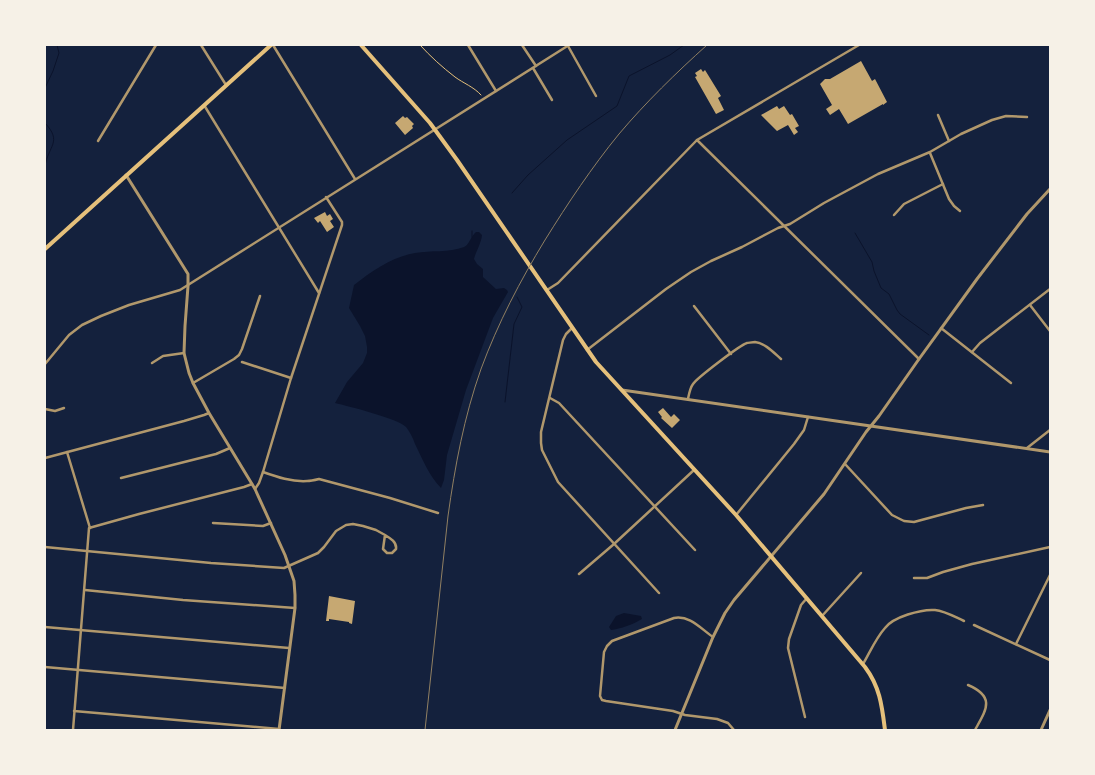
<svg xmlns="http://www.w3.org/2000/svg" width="1095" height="775" font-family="Figtree,sans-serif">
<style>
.water{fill:#0b132b}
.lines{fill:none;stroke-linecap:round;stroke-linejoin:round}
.stream{stroke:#0b132b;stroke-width:1}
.building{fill:#c6a872}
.path{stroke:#e5c07b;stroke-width:1}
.minor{stroke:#b1986c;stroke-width:2.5}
.tertiary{stroke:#b1986c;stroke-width:3}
.secondary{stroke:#e5c07b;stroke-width:4}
.primary{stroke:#e5c07b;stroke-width:4}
.rail{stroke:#918062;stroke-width:1}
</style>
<rect width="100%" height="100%" fill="#14213d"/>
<!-- water -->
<g class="water">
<path d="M 476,232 L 479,232 L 482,235 C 481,244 476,251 474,259 L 477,264 L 483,269 L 483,277 L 496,289 L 504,288 L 507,290 L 508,292 L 493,318 L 466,390 L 447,455 L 444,480 L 441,488 C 429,476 423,460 415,444 C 413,438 410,432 406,427 C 399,419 348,406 335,403 L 347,382 L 363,363 L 367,353 L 367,347 L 365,336 L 360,326 L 349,308 L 354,285 C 372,271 392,257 415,253 C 431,250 449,253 464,247 C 469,245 471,236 476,232 Z"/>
<path d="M 624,613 L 641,616 L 642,619 C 634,624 620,629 611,630 L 609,627 L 616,616 Z"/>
</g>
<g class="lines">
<!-- stream -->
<g class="stream">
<polyline points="45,88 53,71 59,53 57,45"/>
<path d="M 45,123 C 63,142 48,146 45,166"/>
<polyline points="512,193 528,175 567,140 617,106 629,76 670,55 684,45"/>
<polyline points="855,233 872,262 874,271 881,288 889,294 897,310 900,314 929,335"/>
<polyline points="472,237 472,231"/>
<polyline points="505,402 514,324 522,307 517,297"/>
</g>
</g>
<!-- building -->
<g class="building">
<polygon points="861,61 872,81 875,79 887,102 883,105 883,104 848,124 839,109 830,115 826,109 832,105 820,84 825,79 830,79"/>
<polygon points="701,69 703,72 705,70 721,96 718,98 724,110 716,114 695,77 697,76 695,73"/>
<polygon points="777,106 779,109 784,106 790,115 792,114 799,126 795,128 798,132 794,135 788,125 777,131 761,115"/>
<polygon points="403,116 405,118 407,117 414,124 412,126 413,128 405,135 395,123"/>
<polygon points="325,212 327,216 330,214 333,219 330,221 334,227 327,232 320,221 318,223 314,218"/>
<polygon points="663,408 671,417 674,414 680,420 672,428 661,418 662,417 658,412"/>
<polygon points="329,596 355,601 352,624 349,623 349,622 329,619 329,621 326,621"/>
</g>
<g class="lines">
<!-- path -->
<path class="path" d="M 420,45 C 431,57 442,67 455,77 C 463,83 474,87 481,95"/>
<!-- minor -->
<g class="minor">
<polyline points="201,45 226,85"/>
<polyline points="273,45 355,179"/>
<polyline points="468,45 496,91"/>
<polyline points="522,45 536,66"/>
<polyline points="568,46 596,96"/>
<polyline points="533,68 552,100"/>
<polyline points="204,105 319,293"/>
<polyline points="938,115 949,141"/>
<polyline points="697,140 859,45"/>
<polyline points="98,141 156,45"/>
<polyline points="930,153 949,199 954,206 960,211"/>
<polyline points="894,215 904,204 943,184"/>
<polyline points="547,290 558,283 697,140 919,359"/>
<polyline points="1030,305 1050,331"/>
<polyline points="694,306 731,354"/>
<polyline points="572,328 566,334 563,340 541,432 541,443 542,450 558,482 659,593"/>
<polyline points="941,328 1011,383"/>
<polyline points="587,350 666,289 691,272 711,261 742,247 778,228 790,224 824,203 878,174 930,152 961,134 992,120 1006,116 1027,117"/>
<polyline points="972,352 980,343 1050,289"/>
<polyline points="242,362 291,378"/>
<polyline points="152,363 163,356 184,353"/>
<polyline points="45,364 69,335 82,325 101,316 129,305 180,290 569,45"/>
<polyline points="193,383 234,359 239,355 242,349 260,296"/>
<polyline points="550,398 559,403 695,550"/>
<path d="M 688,399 C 689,394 690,388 693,384 C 697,378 740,345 747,343 C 748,343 753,342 755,342 C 765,343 774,353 781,359"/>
<polyline points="45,409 55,411 64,408"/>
<polyline points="1027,448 1050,430"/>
<polyline points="67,452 90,528"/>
<polyline points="45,458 184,421 204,415 209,413"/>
<polyline points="845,464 892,515 904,521 914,522 966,508 983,505"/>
<path d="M 263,472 C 277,477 292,482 307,481 C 311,481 315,480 319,479 L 390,498 L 438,513"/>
<polyline points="121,478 216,454 230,448"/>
<polyline points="255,489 259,483 263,472 291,378 342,225 342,222 326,197"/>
<polyline points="736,515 794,444 804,430 808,417"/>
<polyline points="213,523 263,526 271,523"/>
<path d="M 45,547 L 211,563 L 284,568 L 318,553 L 324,547 L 336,531 L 346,525 L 353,524 L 363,526 L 376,530 L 385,535 L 383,549 L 387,553 L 392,553 L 396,549 C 397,542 390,538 385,535"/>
<polyline points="579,574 614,544 694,470"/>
<polyline points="914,578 927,578 943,572 972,564 1050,547"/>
<polyline points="85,590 183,600 295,608"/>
<polyline points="822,616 861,573"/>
<polyline points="974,625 1050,660"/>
<polyline points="45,627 289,648"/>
<path d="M 713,637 C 701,629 690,615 674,618 L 612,641 L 607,646 L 604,652 L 600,696 L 602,700 L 606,701 L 673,711 L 685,715 L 717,719 L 728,723 L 734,730"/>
<polyline points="1016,644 1050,575"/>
<path d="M 863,664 C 870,652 876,638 885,628 C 893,617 921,609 935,610 C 945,611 955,617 964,621"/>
<polyline points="45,667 285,688"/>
<path d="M 968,685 C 996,697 986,710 975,730"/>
<polyline points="74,711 279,729"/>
<polyline points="805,717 788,648 789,639 801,605 807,598"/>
<polyline points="73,730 89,528 139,514 244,487 252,484"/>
</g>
<!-- tertiary -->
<g class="tertiary">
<polyline points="126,175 188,274 188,286 185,326 184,353 189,373 193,383 209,413 255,489 285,555 294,581 295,595 295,608 279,730"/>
<polyline points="622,390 1050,452"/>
<polyline points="675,730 713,637 725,613 734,600 824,494 866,432 879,416 919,359 977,279 1027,214 1050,189"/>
<polyline points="1041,730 1050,710"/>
</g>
<!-- secondary -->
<polyline class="secondary" points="45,249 271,45"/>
<!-- primary -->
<path class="primary" d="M 361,45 L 430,123 L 457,160 L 596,362 L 736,515 L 865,667 C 880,687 882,706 885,730"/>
<!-- rail -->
<path class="rail" d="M 425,730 L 448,516 C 455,466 464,417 481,369 C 498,323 520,281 545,240 C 568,203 592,167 619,134 C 646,102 676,73 707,45"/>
</g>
<!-- border -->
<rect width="1095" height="775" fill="none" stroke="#f6f1e7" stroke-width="92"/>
</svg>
